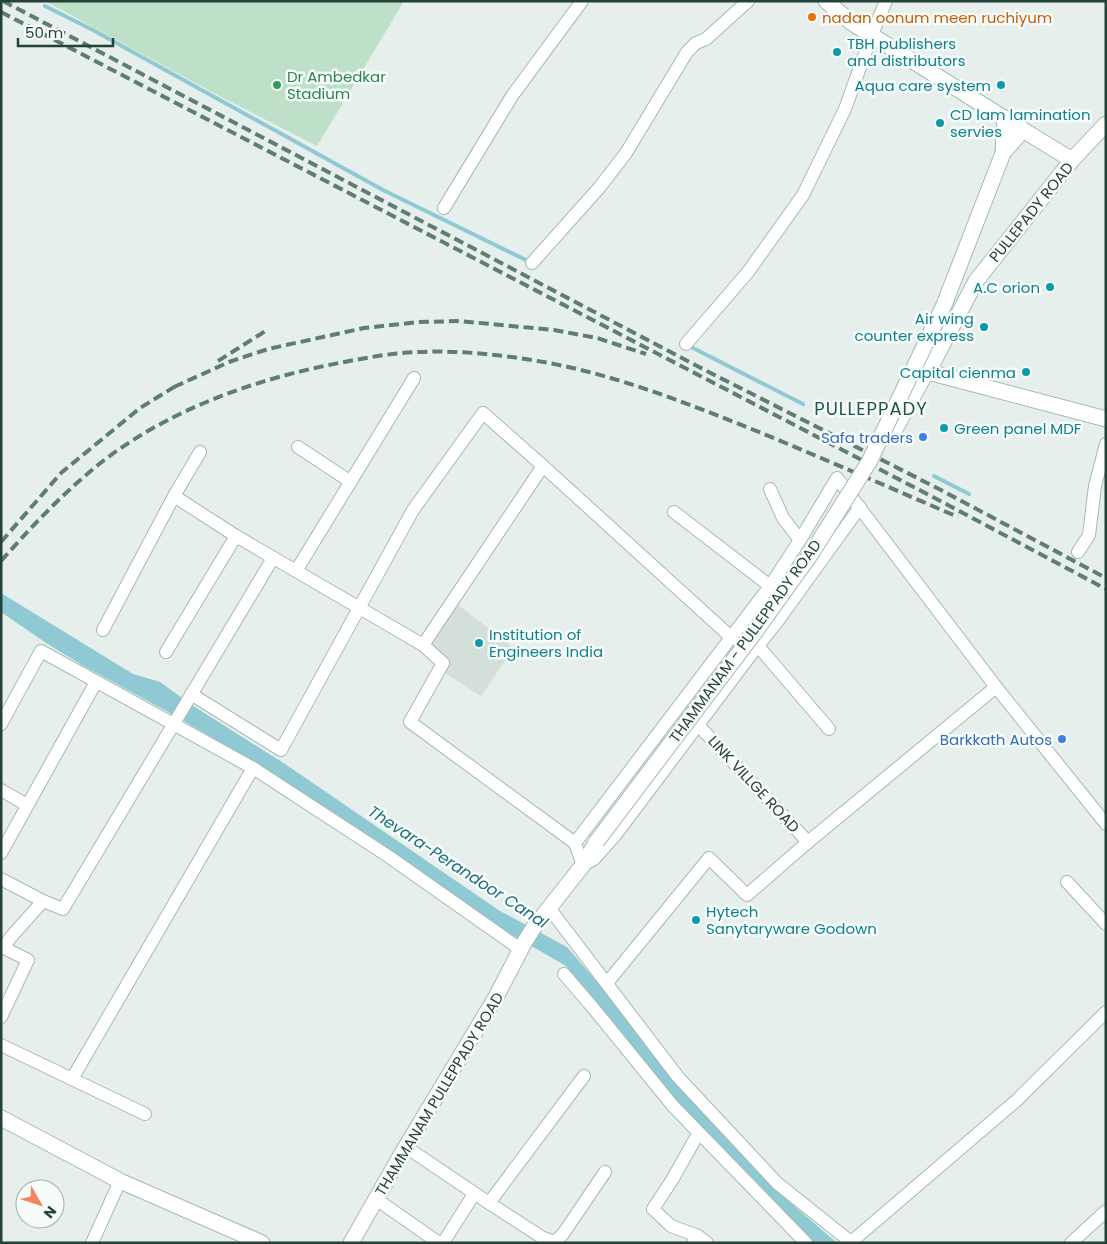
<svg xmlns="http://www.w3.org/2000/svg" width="1107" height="1244" font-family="Poppins,sans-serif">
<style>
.built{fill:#d4dfda}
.green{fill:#bfe0c8}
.water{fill:#8ec9d4}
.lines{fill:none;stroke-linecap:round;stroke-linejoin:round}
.stream{stroke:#8ec9d4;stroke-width:4}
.minor-casing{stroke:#a8b8b2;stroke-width:14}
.tertiary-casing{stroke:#a8b8b2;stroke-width:17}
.secondary-casing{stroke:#a4bbb3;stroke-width:17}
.minor{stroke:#fff;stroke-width:12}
.tertiary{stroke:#fff;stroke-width:15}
.secondary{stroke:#fff;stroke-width:15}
.rail{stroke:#5f7d75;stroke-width:4;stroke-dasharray:10 5;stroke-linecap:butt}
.secondary-bridge-casing{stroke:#a4bbb3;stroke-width:17;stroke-linecap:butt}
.secondary-bridge{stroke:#fff;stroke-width:15}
.food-dot{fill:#e8710a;stroke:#f7fbf9;stroke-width:2}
.culture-dot{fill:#0f9aa8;stroke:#f7fbf9;stroke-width:2}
.leisure-dot{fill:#2e9e5b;stroke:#f7fbf9;stroke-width:2}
.shop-dot{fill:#3f7fe0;stroke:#f7fbf9;stroke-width:2}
.labels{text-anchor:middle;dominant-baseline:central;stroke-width:5;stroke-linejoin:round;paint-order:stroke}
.food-label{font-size:15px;fill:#c56008;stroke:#f7fbf9;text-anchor:start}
.culture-label{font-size:15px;fill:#0d838f;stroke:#f7fbf9;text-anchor:start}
.leisure-label{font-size:15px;fill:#27864d;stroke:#f7fbf9;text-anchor:start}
.street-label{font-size:15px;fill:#24423a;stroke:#f7fbf9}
.shop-label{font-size:15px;fill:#366cbe;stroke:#f7fbf9;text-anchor:end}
.water-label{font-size:16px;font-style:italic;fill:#1c6f80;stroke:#f7fbf9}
.quarter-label{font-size:18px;letter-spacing:1px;fill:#1f5548;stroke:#f7fbf9}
</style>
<rect width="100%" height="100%" fill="#e6efeb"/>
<!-- built -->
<polygon class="built" points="453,601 514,648 481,696 439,669 425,642"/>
<!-- green -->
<polygon class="green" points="404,1 317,146 223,98 47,2"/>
<!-- water -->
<polygon class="water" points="1,593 133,674 160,682 195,707 285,764 500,911 567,947 777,1191 837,1243 813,1243 704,1135 566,966 497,926 389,849 252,761 168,712 82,665 46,643 1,612"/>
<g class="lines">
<!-- stream -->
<g class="stream">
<polyline points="45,6 93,30 383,190 530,262"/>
<polyline points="693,348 803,404"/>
<polyline points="934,476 969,494"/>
</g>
<defs>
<g id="minor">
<polyline points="444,208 512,96 582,1"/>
<polyline points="532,263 599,188 626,153 687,52 696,43 706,39 748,1"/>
<polyline points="686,344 748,272 803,195 845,109 872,34 886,1"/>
<polyline points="893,436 928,372"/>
<polyline points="298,447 351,482"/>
<polyline points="770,489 783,518 800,540"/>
<polyline points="174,496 236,536 423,645 443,663 410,722 575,843"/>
<polyline points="674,512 770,586"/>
<polyline points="1078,552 1089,535 1095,486 1106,444"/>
<polyline points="296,571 414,378"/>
<polyline points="103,630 174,496 200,452"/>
<polyline points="423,645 543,466"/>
<polyline points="758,646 829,729"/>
<polyline points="166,652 236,536"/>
<polyline points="996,687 808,842 698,725 617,833 594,859 583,865 575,843 770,586 800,540 837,478 996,687 1106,824"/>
<polyline points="191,694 281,750 413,510 483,413 543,466 732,638"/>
<polyline points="1,724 41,651 253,768 388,856 520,949"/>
<polyline points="698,725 753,652 777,622 860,507"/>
<polyline points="1,790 27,805"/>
<polyline points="1,853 96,682"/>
<polyline points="1,879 43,901"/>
<polyline points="1067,882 1106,924"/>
<polyline points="549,908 678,1077 777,1183 852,1243"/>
<polyline points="564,974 594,1009 673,1106 806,1243"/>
<polyline points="607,983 709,858 747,895 808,842"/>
<polyline points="1,1017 28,960 4,948 10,938 43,901 63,909 273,558"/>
<polyline points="1,1045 145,1114"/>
<polyline points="72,1079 253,768"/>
<polyline points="406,1147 489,1203 584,1076"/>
<polyline points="376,1199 439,1243"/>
<polyline points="489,1203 543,1238 555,1242 563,1234 605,1172"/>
<polyline points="698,1236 671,1226 653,1209 672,1180 698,1134"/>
<polyline points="92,1243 120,1181"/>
<polyline points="443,1243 474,1194"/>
<polyline points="693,1243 698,1236 707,1243"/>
<polyline points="850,1243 1017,1100 1106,1012"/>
<polyline points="1071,1243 1106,1211"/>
</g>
<g id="tertiary">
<polyline points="1106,124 1072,160 976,281 928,372 1106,419"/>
<polyline points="1023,130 1072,160"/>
<polyline points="1,1118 120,1181 262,1243"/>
</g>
<g id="secondary">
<polyline points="826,1 852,23 1023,130 1003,153"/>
<polyline points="1003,153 1005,118"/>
<polyline points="351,1243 401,1155 496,997 524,943 534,927 583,865 597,841"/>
</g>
</defs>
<!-- minor casing -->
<use href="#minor" class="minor-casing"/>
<!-- tertiary casing -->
<use href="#tertiary" class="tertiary-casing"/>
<!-- secondary casing -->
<use href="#secondary" class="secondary-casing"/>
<!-- minor -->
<use href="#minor" class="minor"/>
<!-- tertiary -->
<use href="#tertiary" class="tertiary"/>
<!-- secondary -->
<use href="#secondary" class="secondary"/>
<!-- rail -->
<g class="rail">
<polyline points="3,1 699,367 939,489 1106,578"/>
<polyline points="1,12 929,495 1106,589"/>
<polyline points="218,361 267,330"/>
<polyline points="174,387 229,362 268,349 364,328 419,322 459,321 554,330 597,338 646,354"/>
<polyline points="1,542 61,473 140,408 179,384"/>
<path d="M 1,561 C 33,525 65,491 103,461 C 171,409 255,379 339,363 C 365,358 391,353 417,352 C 461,350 505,355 549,363 C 623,377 694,406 764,434 C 829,461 893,489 958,517"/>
</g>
<defs>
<polyline id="secondary-bridge" points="597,841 755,632 811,554 869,462 944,305 1003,153"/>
</defs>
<!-- secondary-bridge casing -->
<use href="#secondary-bridge" class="secondary-bridge-casing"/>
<!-- secondary-bridge -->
<use href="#secondary-bridge" class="secondary-bridge"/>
</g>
<!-- markers -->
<circle class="food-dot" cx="812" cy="17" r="5"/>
<g class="culture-dot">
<circle cx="837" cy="52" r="5"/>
<circle cx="1001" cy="85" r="5"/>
<circle cx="940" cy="123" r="5"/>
<circle cx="1050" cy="287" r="5"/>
<circle cx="984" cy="327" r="5"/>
<circle cx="1026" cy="372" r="5"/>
<circle cx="944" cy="428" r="5"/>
<circle cx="479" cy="643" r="5"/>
<circle cx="696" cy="920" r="5"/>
</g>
<circle class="leisure-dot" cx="277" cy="85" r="5"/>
<g class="shop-dot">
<circle cx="923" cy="437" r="5"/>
<circle cx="1062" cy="739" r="5"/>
</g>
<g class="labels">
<!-- food labels -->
<g class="food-label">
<text x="822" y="17">nadan oonum meen ruchiyum</text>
</g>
<!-- culture labels -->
<g class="culture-label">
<text x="847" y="43">TBH publishers<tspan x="847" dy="17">and distributors</tspan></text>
<text x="991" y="85" text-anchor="end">Aqua care system</text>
<text x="950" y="114">CD lam lamination<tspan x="950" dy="17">servies</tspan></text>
<text x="1040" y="287" text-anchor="end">A.C orion</text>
<text x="974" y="318" text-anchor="end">Air wing<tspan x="974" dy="17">counter express</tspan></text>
<text x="1016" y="372" text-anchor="end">Capital cienma</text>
<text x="954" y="428">Green panel MDF</text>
<text x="489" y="634">Institution of<tspan x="489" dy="17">Engineers India</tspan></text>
<text x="706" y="911">Hytech<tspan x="706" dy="17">Sanytaryware Godown</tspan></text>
</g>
<!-- leisure labels -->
<g class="leisure-label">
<text x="287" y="76">Dr Ambedkar<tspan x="287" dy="17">Stadium</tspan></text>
</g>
<!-- street labels -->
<g class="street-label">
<text transform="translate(1031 212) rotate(-51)">PULLEPADY ROAD</text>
<text transform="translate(745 641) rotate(-54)">THAMMANAM - PULLEPPADY ROAD</text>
<text transform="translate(754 784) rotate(47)">LINK VILLGE ROAD</text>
<text transform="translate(439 1094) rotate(-59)">THAMMANAM PULLEPPADY ROAD</text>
</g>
<!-- shop labels -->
<g class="shop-label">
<text x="913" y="437">Safa traders</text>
<text x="1052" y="739">Barkkath Autos</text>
</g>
<!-- water labels -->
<g class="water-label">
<text transform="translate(458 867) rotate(33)">Thevara-Perandoor Canal</text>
</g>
<!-- quarter labels -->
<g class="quarter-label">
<text x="871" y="408">PULLEPPADY</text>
</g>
</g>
<!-- border -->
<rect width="1107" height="1244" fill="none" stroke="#24423a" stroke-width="5"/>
<!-- north arrow -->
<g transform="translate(40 1204) rotate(129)"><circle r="24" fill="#f7fbf9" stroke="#a3b1ad"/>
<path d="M0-4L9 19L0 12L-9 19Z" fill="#f4845f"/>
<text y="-8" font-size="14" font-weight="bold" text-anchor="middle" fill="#24423a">N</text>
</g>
<!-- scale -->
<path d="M18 38v8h95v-8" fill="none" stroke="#24423a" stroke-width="2.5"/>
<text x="25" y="38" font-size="15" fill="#24423a" stroke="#f7fbf9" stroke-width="4" paint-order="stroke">50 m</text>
</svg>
